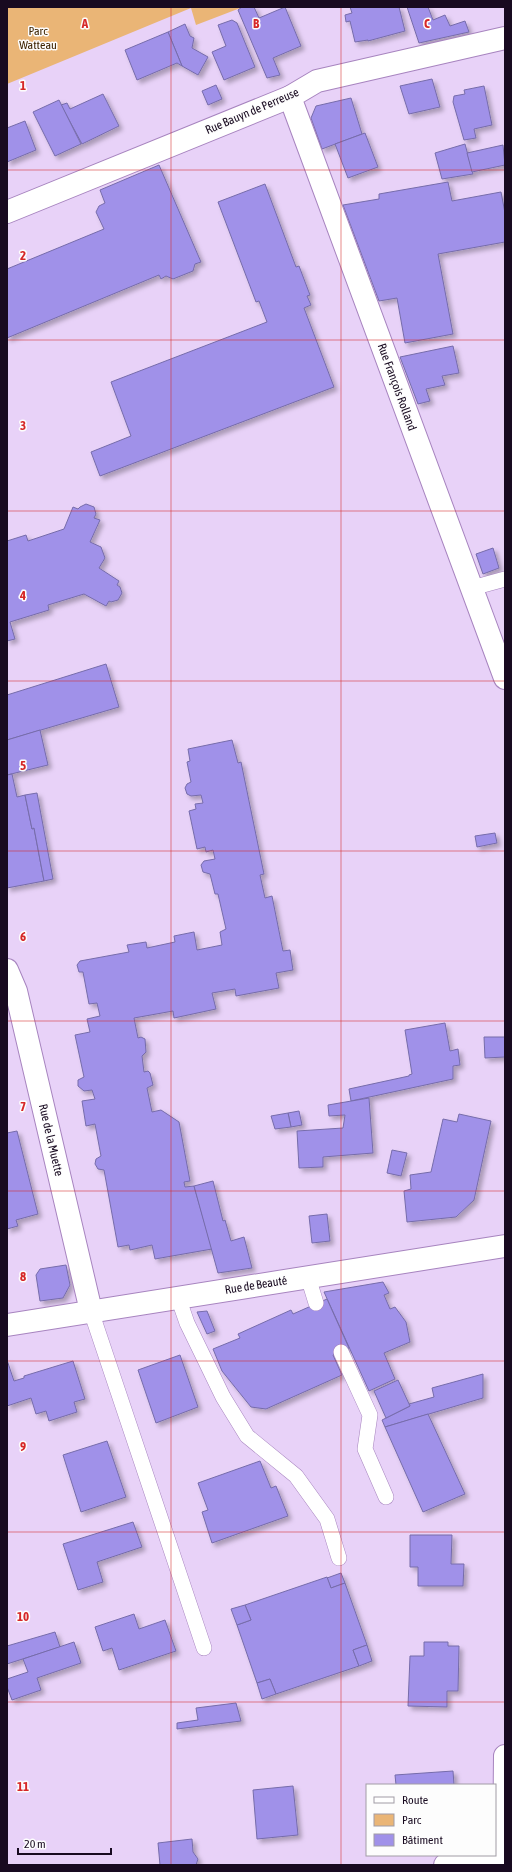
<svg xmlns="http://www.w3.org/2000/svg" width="512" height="1872" font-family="'Asap Condensed',sans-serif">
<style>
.green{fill:#eab576}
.building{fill:#a091e9;stroke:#766caa;filter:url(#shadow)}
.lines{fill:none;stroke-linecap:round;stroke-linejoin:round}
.service-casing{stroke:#a784bf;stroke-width:16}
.pedestrian-casing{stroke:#a784bf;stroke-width:24}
.minor-casing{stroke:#a784bf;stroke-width:24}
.service{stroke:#fff;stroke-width:15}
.pedestrian{stroke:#fff;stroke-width:22}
.minor{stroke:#fff;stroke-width:22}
.grid{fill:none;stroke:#d62828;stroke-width:1;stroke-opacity:0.55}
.labels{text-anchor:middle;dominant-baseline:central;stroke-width:3;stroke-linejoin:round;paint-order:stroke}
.park-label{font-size:12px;fill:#3d2300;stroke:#fdfdfd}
.street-label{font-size:12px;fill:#180a20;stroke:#fdfdfd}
.grid-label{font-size:13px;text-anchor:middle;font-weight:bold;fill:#d62828;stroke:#fdfdfd;stroke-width:3;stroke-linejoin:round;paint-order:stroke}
</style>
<defs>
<filter id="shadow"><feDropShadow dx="3.5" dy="3.5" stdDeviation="2" flood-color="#0004"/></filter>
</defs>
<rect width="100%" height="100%" fill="#e8d2f8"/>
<!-- green -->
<polygon class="green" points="7,7 243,7 196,25 191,8 7,84"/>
<!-- building -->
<g class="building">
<polygon points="242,7 254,7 259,18 285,7 301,46 273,58 280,75 267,78 238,10"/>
<polygon points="350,7 399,7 405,31 368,41 368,40 355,42 350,21 346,22 345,15 352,13"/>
<polygon points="407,7 428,7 433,20 445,15 450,26 465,21 469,32 419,43"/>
<polygon points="232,20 237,23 255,67 224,80 212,52 226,46 218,25"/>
<polygon points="185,24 190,36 194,38 192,48 208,57 198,75 182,66 168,32"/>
<polygon points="168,32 182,66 177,63 137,80 125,50"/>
<polygon points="432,79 440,107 409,114 400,86"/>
<polygon points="216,85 222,99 208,105 202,91"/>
<polygon points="484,86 492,125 474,129 476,138 464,140 453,102 454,96 465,94 464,90"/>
<polygon points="103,94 119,126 82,144 61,105 67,103 70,109"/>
<polygon points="351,98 362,134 322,149 311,118 316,106"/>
<polygon points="59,100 81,144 55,156 33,112"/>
<polygon points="25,121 36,150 7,162 7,128"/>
<polygon points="365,133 378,167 348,178 335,144"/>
<polygon points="465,144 473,174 442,179 435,153"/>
<polygon points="503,145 505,165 472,172 467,153"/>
<polygon points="159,165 201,262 195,264 193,271 173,279 166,276 161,279 159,275 7,338 7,269 104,229 96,212 99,206 105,203 100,190"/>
<polygon points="448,182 452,201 501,192 505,213 505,242 438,254 453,334 405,343 397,298 379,301 343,205 379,199 379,194"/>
<polygon points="265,184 296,267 299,266 310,295 307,296 311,305 304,308 334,387 100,476 91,452 131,436 111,382 267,322 259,301 256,302 218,202"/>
<polygon points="453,346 459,373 442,376 445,385 426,389 430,401 418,404 400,357"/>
<polygon points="86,504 94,507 96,514 94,518 100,520 90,542 101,547 105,558 99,568 119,581 117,585 120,587 122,593 118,600 111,602 109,601 106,606 84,594 48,605 49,610 10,622 15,639 7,641 7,541 26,535 28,541 64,529 73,507 78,509 80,507"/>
<polygon points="493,548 499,568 483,574 476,554"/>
<polygon points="106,664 119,707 7,740 7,695"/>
<polygon points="40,730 48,765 7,775 7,740"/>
<polygon points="232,740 238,763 241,762 264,874 260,875 265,898 272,896 283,951 290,950 293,970 276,973 279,988 236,996 235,989 212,993 216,1009 174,1018 173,1011 134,1018 138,1038 141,1037 145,1039 146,1052 142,1056 144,1072 148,1071 150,1073 153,1085 147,1088 152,1112 161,1110 179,1122 190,1181 184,1182 185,1187 194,1186 212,1249 155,1259 152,1245 130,1250 129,1245 118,1247 104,1170 98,1169 95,1164 96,1159 101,1156 95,1124 86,1126 82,1101 95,1099 92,1090 84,1091 78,1086 78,1080 84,1077 75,1035 90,1032 87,1019 100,1016 97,1003 89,1004 83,972 79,972 77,965 80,961 129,952 127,945 146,942 147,948 175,942 174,936 194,932 197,950 222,945 220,932 226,929 218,894 215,894 210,874 203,872 201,865 204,861 215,859 213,850 206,852 205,847 197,849 189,811 196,809 195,804 203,803 201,795 191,796 187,794 185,788 187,784 191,782 187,762 190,761 188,749"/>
<polygon points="12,774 17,797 25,795 32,829 34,828 44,881 7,888 7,775"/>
<polygon points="37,793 53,879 44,881 34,828 32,829 25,795"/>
<polygon points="495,833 497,843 477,847 475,836"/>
<polygon points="445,1023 450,1051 458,1049 460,1065 453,1066 453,1079 351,1101 349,1089 409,1076 409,1075 412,1074 405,1030"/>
<polygon points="484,1037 505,1037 505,1057 485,1058"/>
<polygon points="369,1098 373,1153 323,1157 323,1167 299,1168 297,1131 343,1128 345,1115 329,1116 328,1105"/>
<polygon points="299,1111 302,1125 291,1127 288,1113"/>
<polygon points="288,1113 291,1127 275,1129 271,1116"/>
<polygon points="459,1114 491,1121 474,1200 456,1217 407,1222 404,1191 411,1189 410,1175 431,1172 443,1119 457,1122"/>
<polygon points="17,1131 38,1214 16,1220 18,1226 7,1229 7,1133"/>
<polygon points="392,1150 407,1153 401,1176 387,1173"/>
<polygon points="213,1181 223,1221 225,1220 231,1241 244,1237 252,1268 218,1273 194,1186"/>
<polygon points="327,1214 330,1241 312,1243 309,1216"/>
<polygon points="66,1265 70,1285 63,1298 40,1301 36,1275 40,1269"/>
<polygon points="383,1282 389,1293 384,1295 390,1309 395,1307 406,1322 410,1342 384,1353 395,1379 369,1391 324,1292"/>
<polygon points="327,1299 349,1348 333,1355 342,1375 266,1409 251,1407 222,1371 213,1349 240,1338 238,1334 291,1310 293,1314"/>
<polygon points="207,1311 215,1331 207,1334 197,1312"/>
<polygon points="180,1355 198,1407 156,1423 138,1370"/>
<polygon points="7,1360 14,1381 24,1378 24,1376 73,1361 85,1399 74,1402 77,1412 49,1421 46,1411 36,1414 31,1398 7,1406"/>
<polygon points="483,1374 483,1398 385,1427 382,1420 410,1406 409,1404 434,1397 432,1388"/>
<polygon points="398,1380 410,1406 386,1418 374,1391"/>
<polygon points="428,1414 465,1494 423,1512 385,1427"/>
<polygon points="107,1441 126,1497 81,1512 63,1455"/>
<polygon points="260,1461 271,1488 276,1486 288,1516 212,1543 202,1512 208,1510 198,1483"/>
<polygon points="133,1522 142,1547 97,1562 103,1582 78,1590 63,1544"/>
<polygon points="410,1535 452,1535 451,1564 464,1564 463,1586 418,1586 418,1567 410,1567"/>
<polygon points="341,1573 345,1583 331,1588 327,1578"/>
<polygon points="327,1577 331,1588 345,1583 367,1645 353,1650 359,1666 276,1694 270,1679 257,1683 237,1625 251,1620 245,1605"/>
<polygon points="245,1605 251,1620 237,1625 231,1609"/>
<polygon points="134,1614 139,1629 165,1620 176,1651 119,1670 112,1648 103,1651 95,1627"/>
<polygon points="55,1632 60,1647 7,1664 7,1646"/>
<polygon points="74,1642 81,1663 37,1678 41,1690 12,1700 7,1687 7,1679 28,1672 23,1659"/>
<polygon points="424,1642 448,1642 448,1646 459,1646 458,1691 447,1691 447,1707 408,1706 410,1656 424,1656"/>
<polygon points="367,1645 372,1661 359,1666 353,1650"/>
<polygon points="270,1679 276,1694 262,1699 257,1683"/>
<polygon points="236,1703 241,1721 177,1729 177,1723 198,1720 196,1708"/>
<polygon points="453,1771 454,1785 396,1785 395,1775"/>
<polygon points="293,1786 298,1835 257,1839 253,1790"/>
<polygon points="192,1839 193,1852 198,1859 196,1865 160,1865 158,1843"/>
</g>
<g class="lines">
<defs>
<g id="service">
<polyline points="472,588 505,579"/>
<polyline points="308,1277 316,1303"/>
<polyline points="178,1297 187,1323 207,1364 223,1397 247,1436 296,1476 327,1519 339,1558"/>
<polyline points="91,1311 204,1648"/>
<polyline points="341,1352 370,1415 365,1449 386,1497"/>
</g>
<polyline id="pedestrian" points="7,212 290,97"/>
<g id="minor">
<polyline points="505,38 317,81 290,97 505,678"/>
<polyline points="7,970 16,991 91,1311"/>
<polyline points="7,1325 505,1246"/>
<polyline points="445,1865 504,1859"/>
<polyline points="504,1865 505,1756"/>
</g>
</defs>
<!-- service casing -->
<use href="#service" class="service-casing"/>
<!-- pedestrian casing -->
<use href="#pedestrian" class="pedestrian-casing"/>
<!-- minor casing -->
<use href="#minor" class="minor-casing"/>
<!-- service -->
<use href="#service" class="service"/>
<!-- pedestrian -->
<use href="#pedestrian" class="pedestrian"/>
<!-- minor -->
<use href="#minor" class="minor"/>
</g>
<!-- grid -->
<path class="grid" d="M 171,7 L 171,1865M 341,7 L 341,1865M 7,170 L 505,170M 7,340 L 505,340M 7,511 L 505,511M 7,681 L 505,681M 7,851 L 505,851M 7,1021 L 505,1021M 7,1191 L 505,1191M 7,1361 L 505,1361M 7,1532 L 505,1532M 7,1702 L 505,1702"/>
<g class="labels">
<!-- park labels -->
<g class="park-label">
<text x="38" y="31">Parc<tspan x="38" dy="14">Watteau</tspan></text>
</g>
<!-- street labels -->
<g class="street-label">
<text transform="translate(252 111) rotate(-23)">Rue Bauyn de Perreuse</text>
<text transform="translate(397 387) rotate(70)">Rue François Rolland</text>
<text transform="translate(51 1140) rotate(77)">Rue de la Muette</text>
<text transform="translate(256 1285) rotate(-9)">Rue de Beauté</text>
</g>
</g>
<g class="grid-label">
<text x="85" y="28">A</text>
<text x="256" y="28">B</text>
<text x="427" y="28">C</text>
<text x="23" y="90">1</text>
<text x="23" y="260">2</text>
<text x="23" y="430">3</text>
<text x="23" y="600">4</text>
<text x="23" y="770">5</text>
<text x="23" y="941">6</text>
<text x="23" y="1111">7</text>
<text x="23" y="1281">8</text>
<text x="23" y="1451">9</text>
<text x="23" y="1621">10</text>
<text x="23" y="1791">11</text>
</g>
<!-- border -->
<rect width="512" height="1872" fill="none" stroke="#180a20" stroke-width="16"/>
<!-- legend -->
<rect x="366" y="1784" width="130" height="72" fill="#fdfdfd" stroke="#a19ca5"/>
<rect x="374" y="1797" width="20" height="6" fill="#ffffff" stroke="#a19ca5"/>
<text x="402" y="1804" font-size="12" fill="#180a20">Route</text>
<rect x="374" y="1814" width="20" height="12" fill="#eab576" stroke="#a19ca5"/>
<text x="402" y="1824" font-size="12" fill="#180a20">Parc</text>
<rect x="374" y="1834" width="20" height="12" fill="#a091e9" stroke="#a19ca5"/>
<text x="402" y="1844" font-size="12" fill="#180a20">Bâtiment</text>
<!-- scale -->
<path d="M18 1848v6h93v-6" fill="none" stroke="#180a20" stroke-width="2"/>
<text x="24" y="1848" font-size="12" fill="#180a20" stroke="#fdfdfd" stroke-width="3" paint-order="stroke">20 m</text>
</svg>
